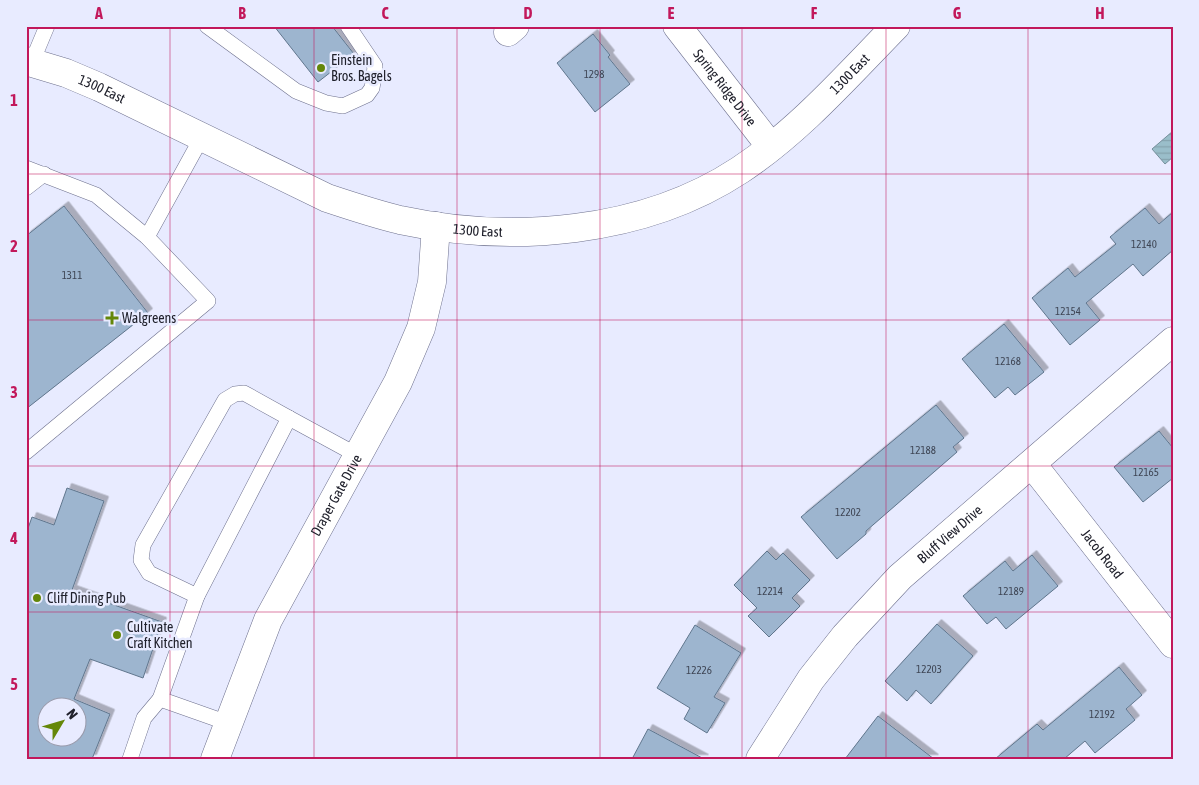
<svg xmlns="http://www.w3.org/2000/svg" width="1199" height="785" font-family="'Asap Condensed',sans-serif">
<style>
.water{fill:url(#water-rules);stroke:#758f9b}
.building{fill:#9db5cf;stroke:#60768d;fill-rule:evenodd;filter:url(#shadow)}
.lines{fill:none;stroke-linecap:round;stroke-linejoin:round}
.service-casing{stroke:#6e718e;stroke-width:16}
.minor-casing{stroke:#6e718e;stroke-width:29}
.primary-casing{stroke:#6e718e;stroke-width:29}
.service{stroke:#fff;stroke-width:15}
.minor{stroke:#fff;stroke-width:28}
.primary{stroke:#fff;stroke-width:28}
.grid{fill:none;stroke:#c2185b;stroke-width:1;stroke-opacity:0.55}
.poi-dot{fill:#648709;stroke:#e8ebff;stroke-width:2}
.labels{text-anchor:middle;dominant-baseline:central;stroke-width:5;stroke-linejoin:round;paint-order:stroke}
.number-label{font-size:11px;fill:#3f4655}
.poi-label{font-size:14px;fill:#20212c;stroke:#e8ebff;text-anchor:start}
.street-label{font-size:14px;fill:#20212c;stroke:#e8ebff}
.neatline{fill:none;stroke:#c2185b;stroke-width:2}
.grid-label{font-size:16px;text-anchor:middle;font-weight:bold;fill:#c2185b}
</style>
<defs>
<pattern id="water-rules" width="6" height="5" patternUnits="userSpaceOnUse" patternTransform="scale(1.25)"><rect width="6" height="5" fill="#9abeca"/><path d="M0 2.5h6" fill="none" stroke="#84a3ae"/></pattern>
<filter id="shadow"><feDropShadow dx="4.5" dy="-4.5" stdDeviation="0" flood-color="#0004"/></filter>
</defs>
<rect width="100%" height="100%" fill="#e8ebff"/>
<!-- water -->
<polygon class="water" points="1173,131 1173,157 1165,164 1152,149"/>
<!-- building -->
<g class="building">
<polygon points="274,26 332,26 354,54 318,82"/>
<polygon points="593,34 610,55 608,57 630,84 595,112 557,63"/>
<polygon points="64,206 148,313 26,409 26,236"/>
<polygon points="1145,208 1159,224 1173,212 1173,250 1143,276 1133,264 1086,303 1100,320 1070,345 1032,298 1068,268 1075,277 1116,244 1110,237"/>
<polygon points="1004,324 1044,372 1015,395 1008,387 995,398 962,359"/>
<polygon points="936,405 964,438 953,447 957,452 866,531 866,534 837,559 801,517"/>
<polygon points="1159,431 1173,448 1173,478 1143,502 1114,467"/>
<path d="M 67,488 L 104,501 L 72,590 L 162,622 L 143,678 L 90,659 L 74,699 L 110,714 L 92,759 L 26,759 L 26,534 L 32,517 L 54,525 ZM 48,708 L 78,708 L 78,738 L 48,738 Z"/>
<polygon points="767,551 776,560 783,553 810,580 792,598 800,606 769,637 748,616 757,608 734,585"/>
<polygon points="1032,555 1058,586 1006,629 996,617 987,624 963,596 1005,561 1013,571"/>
<polygon points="937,624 973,656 931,704 916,690 907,701 885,681"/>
<polygon points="695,625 741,653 714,697 725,703 707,733 684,719 690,708 657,688"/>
<polygon points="1119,667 1142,695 1126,709 1135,720 1095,753 1085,741 1064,759 995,759 1037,724 1043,730"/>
<polygon points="878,716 934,759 845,759"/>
<polygon points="648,729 704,759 632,759"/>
</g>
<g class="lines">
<defs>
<g id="service">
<polyline points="207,26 296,91 326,103 343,106 367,95 372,88 374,76 375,66 348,26"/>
<polyline points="32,62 47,26"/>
<polyline points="26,168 96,195 147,237 208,301 26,452"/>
<polyline points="26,188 44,174"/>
<polyline points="147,237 202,137"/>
<polyline points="197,596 149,573 141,560 143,545 225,400 235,394 244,393 289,418"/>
<polyline points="228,723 160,699 197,596 289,418 357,455"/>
<polyline points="130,759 144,718 160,699"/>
</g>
<g id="minor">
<path id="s1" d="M 677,26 L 771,147"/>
<polyline points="508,32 515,26"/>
<path id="s2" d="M 1032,464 L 1173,644"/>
<path id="s3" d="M 215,759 L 268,620 L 398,382 L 421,328 L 432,282 L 436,226"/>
<path id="s4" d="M 760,759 L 811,679 L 845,636 L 900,577 L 1173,341"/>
</g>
<g id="primary">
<path id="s5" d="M 26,61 L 66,73 L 99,87 L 327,198 C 351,206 375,214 400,220 C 511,244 643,234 740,170 C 799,131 847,76 896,26"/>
</g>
</defs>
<!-- service casing -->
<use href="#service" class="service-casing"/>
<!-- minor casing -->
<use href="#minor" class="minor-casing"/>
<!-- primary casing -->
<use href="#primary" class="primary-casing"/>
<!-- service -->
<use href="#service" class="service"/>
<!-- minor -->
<use href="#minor" class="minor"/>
<!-- primary -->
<use href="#primary" class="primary"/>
</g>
<!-- grid -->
<path class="grid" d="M 170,26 L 170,759M 314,26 L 314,759M 457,26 L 457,759M 600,26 L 600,759M 742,26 L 742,759M 886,26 L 886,759M 1028,26 L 1028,759M 26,174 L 1173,174M 26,320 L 1173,320M 26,466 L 1173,466M 26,612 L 1173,612"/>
<!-- markers -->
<g class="poi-dot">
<circle cx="321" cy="68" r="5"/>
<path d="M109.5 310.5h5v5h5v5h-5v5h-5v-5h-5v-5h5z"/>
<circle cx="37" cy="598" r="5"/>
<circle cx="117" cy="635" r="5"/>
</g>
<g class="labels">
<!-- number labels -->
<g class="number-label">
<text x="594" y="74">1298</text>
<text x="1144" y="244">12140</text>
<text x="72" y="275">1311</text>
<text x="1068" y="311">12154</text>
<text x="1008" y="361">12168</text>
<text x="923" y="450">12188</text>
<text x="1146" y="472">12165</text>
<text x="848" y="512">12202</text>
<text x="770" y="591">12214</text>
<text x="1011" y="591">12189</text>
<text x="929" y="669">12203</text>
<text x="699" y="670">12226</text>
<text x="1102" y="714">12192</text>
</g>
<!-- poi labels -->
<g class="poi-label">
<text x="331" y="60">Einstein<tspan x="331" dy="16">Bros. Bagels</tspan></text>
<text x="122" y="318">Walgreens</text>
<text x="47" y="598">Cliff Dining Pub</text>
<text x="127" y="627">Cultivate<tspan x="127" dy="16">Craft Kitchen</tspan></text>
</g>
<!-- street labels -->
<g class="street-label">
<text stroke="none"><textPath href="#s5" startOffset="906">1300 East</textPath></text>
<text stroke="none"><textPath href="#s1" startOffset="78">Spring Ridge Drive</textPath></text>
<text stroke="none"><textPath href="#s5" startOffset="81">1300 East</textPath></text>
<text stroke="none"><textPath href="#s5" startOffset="486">1300 East</textPath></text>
<text stroke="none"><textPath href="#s3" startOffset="291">Draper Gate Drive</textPath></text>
<text stroke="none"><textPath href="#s4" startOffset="296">Bluff View Drive</textPath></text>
<text stroke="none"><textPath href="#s2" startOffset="114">Jacob Road</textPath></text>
</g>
</g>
<!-- border -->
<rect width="1199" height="785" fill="none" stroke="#e8ebff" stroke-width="55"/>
<!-- north arrow -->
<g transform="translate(62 722) rotate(52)"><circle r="24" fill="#e8ebff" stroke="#989aab"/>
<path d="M0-4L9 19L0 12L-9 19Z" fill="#648709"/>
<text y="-8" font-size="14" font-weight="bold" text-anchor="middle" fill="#20212c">N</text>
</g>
<rect x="28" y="28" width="1144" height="730" class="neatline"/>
<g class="grid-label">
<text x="99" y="19">A</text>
<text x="242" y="19">B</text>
<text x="385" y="19">C</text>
<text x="528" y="19">D</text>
<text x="671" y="19">E</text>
<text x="814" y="19">F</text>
<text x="957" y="19">G</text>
<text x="1100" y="19">H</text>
<text x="14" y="106">1</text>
<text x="14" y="252">2</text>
<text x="14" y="398">3</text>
<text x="14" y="544">4</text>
<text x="14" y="690">5</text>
</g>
</svg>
